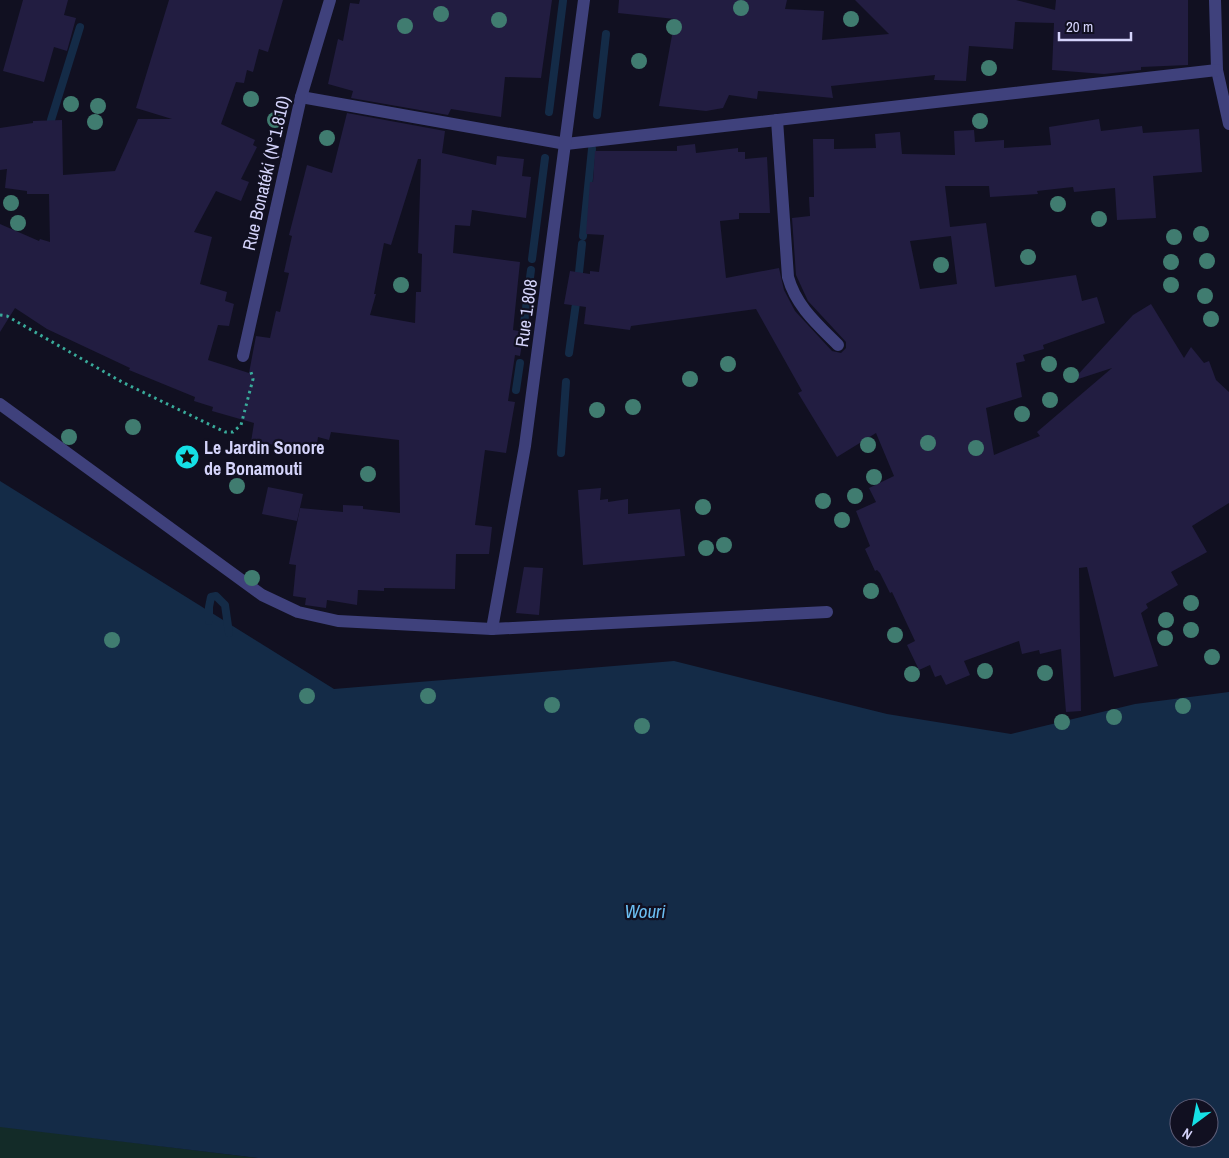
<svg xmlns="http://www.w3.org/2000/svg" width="1229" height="1158" font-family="'Archivo Narrow',sans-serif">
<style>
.green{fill:#132b28}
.water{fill:#142b47;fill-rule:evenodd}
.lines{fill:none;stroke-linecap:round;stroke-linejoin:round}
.stream{stroke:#142b47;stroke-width:8}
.building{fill:#221d41;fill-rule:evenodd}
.path{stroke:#39aa9a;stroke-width:3;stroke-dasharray:2.5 4;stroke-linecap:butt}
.minor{stroke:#3f417c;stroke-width:12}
.tree{fill:#407c70}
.labels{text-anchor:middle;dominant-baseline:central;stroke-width:4.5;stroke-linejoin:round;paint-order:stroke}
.street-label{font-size:18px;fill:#d5d4fb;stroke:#111021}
.poi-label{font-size:18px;font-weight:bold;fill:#d5d4fb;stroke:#111021;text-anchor:start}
.water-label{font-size:19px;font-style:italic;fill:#6bbef2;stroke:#111021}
</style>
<rect width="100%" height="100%" fill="#111021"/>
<!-- green -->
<polygon class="green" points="0,1127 7,1127 258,1158 0,1158"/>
<!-- water -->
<path class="water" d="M 0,481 L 334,689 L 674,661 L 887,714 L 1011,734 L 1135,704 L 1229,692 L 1229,1158 L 258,1158 L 0,1127 ZM 1179,1108 L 1209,1108 L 1209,1138 L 1179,1138 Z"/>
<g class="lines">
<!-- stream -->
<g class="stream">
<polyline points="549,112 563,1"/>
<polyline points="597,115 606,34"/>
<polyline points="51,120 80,27"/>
<polyline points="583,236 592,149"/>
<polyline points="532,259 545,158"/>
<polyline points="578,282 582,244"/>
<polyline points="523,331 531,270"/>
<polyline points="569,353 577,296"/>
<polyline points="516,390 520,363"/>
<polyline points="561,453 566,382"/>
<polyline points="209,621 209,607 211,597 216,596 225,605 229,633"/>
</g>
</g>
<!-- building -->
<g class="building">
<polygon points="23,0 68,0 64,15 76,18 67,51 54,47 44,82 3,71"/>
<path d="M 169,0 L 283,0 L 268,52 L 259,49 L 253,72 L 247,70 L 244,83 L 236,82 L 221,124 L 255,140 L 253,145 L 257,147 L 241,179 L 249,182 L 241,201 L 216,191 L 194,232 L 212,237 L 200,284 L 227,292 L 225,301 L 234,304 L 229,326 L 218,325 L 208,360 L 249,373 L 256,336 L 270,338 L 276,311 L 280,312 L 289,273 L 284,272 L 292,236 L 289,235 L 307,165 L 332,173 L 347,113 L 445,131 L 442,153 L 496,165 L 497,156 L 524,159 L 522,176 L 531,177 L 526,218 L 472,210 L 470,226 L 455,225 L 453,253 L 520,262 L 513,330 L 524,332 L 520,356 L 515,355 L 508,401 L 515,402 L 506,453 L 485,450 L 475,525 L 492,527 L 489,554 L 456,554 L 455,589 L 384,588 L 384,591 L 358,590 L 357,605 L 327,600 L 326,608 L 305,605 L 306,598 L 293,596 L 296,565 L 289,564 L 300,508 L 343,512 L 343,505 L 363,506 L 363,509 L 400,513 L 399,440 L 331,432 L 329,440 L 318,437 L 316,450 L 251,442 L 254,423 L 212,411 L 213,407 L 194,401 L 195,397 L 129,370 L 130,368 L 47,329 L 15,308 L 0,332 L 0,224 L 39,241 L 40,239 L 50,242 L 49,194 L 27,194 L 27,191 L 5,188 L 7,169 L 0,170 L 0,128 L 33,123 L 33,121 L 62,120 L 63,175 L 115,171 L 138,119 L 172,119 L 136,108 ZM 418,159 L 421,159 L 418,253 L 422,254 L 421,292 L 416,292 L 415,323 L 370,315 L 376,294 L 374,294 L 384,243 L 391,245 Z"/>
<polygon points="360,0 552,0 541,78 505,77 501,117 451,109 448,115 351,98 353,91 328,84 338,39 343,41 350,3 359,4"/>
<polygon points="619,0 787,0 785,9 824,11 822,40 889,34 855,0 1016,0 1055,10 1056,0 1188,0 1188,65 1141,67 1141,70 1104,74 1052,70 1054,23 1015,22 1013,49 969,46 966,81 934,80 935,75 831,86 833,98 758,91 757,99 729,95 723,108 706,111 659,106 675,19 618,13"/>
<path d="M 1099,119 L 1101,131 L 1142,126 L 1143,133 L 1199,129 L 1202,172 L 1153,176 L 1156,218 L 1117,220 L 1115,188 L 1074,192 L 1073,187 L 1037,191 L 1038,194 L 990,197 L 989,186 L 945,186 L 950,227 L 986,223 L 995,287 L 1076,275 L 1082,301 L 1097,297 L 1105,323 L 1043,345 L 1044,349 L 1023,355 L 1025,361 L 1016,363 L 1022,397 L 986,408 L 994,455 L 1040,436 L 1037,432 L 1112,368 L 1072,381 L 1133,315 L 1151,304 L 1184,358 L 1191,347 L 1204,363 L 1209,361 L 1216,380 L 1229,392 L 1229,503 L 1192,526 L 1207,552 L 1171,572 L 1178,585 L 1146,604 L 1148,608 L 1141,613 L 1158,666 L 1114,677 L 1087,567 L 1079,568 L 1081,711 L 1066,712 L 1061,649 L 1040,654 L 1039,650 L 1022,654 L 1019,641 L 964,661 L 970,675 L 946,685 L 941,675 L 935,677 L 930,665 L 919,670 L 907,645 L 915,641 L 892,592 L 890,593 L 880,573 L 877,570 L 875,571 L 865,549 L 870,546 L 856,511 L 876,502 L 869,488 L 894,476 L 876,433 L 837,457 L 798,393 L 802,391 L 756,309 L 631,326 L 630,330 L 584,324 L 586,307 L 564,304 L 570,271 L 590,274 L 590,271 L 599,272 L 604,235 L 586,234 L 590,182 L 593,182 L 595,151 L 677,151 L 677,146 L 695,144 L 696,153 L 738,148 L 738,152 L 745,152 L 745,159 L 767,157 L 770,213 L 739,213 L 739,219 L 720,221 L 726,278 L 779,268 L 784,290 L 795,311 L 832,351 L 841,353 L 846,348 L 846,342 L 808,301 L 796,275 L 792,218 L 810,216 L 809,197 L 814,197 L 813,139 L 834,139 L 834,149 L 876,148 L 875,134 L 900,132 L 902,154 L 955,155 L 954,131 L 974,130 L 975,142 L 1004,140 L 1004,148 L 1051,145 L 1049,127 ZM 951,236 L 957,284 L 920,289 L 910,241 Z"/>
<polygon points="268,487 303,494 297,521 262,514"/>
<polygon points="601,488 600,500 608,499 608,502 628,499 628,514 680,509 685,556 583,565 578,490"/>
<polygon points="524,567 543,568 539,615 516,613"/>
</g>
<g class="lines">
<!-- path -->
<polyline class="path" points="0,315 7,316 122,382 225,432 233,432 241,425 253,379 251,372"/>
<!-- minor -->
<g class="minor">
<polyline points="1215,0 1217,70 1229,124"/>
<polyline points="301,97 566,144 1217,70"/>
<path d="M 777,120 L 788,277 C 796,306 817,324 838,345"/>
<polyline points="243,356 301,97 330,0"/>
<polyline points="0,404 262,595 298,612 338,621 492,629 827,612"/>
<polyline points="492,629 525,446 584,0"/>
</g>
</g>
<!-- trees -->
<g class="tree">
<circle cx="741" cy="8" r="8"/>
<circle cx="441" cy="14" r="8"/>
<circle cx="851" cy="19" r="8"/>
<circle cx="499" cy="20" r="8"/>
<circle cx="405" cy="26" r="8"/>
<circle cx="674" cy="27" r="8"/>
<circle cx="639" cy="61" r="8"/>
<circle cx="989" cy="68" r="8"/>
<circle cx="251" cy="99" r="8"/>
<circle cx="71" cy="104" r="8"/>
<circle cx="98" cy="106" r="8"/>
<circle cx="275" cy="120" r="8"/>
<circle cx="980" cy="121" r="8"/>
<circle cx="95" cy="122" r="8"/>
<circle cx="327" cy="138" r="8"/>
<circle cx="11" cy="203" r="8"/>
<circle cx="1058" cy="204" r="8"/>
<circle cx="1099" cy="219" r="8"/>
<circle cx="18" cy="223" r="8"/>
<circle cx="1201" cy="234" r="8"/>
<circle cx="1174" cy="237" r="8"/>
<circle cx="1028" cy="257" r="8"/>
<circle cx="1207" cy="261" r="8"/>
<circle cx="1171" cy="262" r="8"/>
<circle cx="941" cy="265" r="8"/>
<circle cx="401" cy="285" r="8"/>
<circle cx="1171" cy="285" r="8"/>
<circle cx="1205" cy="296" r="8"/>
<circle cx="1211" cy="319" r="8"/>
<circle cx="728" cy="364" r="8"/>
<circle cx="1049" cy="364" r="8"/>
<circle cx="1071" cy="375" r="8"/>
<circle cx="690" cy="379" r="8"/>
<circle cx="1050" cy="400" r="8"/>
<circle cx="633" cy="407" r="8"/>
<circle cx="597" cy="410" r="8"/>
<circle cx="1022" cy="414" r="8"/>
<circle cx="133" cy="427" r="8"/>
<circle cx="69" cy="437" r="8"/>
<circle cx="928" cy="443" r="8"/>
<circle cx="868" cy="445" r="8"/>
<circle cx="976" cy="448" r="8"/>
<circle cx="368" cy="474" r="8"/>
<circle cx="874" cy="477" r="8"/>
<circle cx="237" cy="486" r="8"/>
<circle cx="855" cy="496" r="8"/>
<circle cx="823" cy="501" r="8"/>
<circle cx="703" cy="507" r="8"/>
<circle cx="842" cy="520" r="8"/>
<circle cx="724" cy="545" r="8"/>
<circle cx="706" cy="548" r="8"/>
<circle cx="252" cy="578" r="8"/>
<circle cx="871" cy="591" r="8"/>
<circle cx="1191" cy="603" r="8"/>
<circle cx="1166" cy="620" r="8"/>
<circle cx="1191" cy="630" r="8"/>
<circle cx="895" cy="635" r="8"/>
<circle cx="1165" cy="638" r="8"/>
<circle cx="112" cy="640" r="8"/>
<circle cx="1212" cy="657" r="8"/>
<circle cx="985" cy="671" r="8"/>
<circle cx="1045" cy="673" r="8"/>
<circle cx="912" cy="674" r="8"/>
<circle cx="307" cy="696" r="8"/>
<circle cx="428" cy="696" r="8"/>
<circle cx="552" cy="705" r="8"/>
<circle cx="1183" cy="706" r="8"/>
<circle cx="1114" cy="717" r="8"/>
<circle cx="1062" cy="722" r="8"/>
<circle cx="642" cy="726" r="8"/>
</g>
<!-- icons -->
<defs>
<symbol id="sight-disc" viewBox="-11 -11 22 22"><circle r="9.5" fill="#15e1e6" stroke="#111021"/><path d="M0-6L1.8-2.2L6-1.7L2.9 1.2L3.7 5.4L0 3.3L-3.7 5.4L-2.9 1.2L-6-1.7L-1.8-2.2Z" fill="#111"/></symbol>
</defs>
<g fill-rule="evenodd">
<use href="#sight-disc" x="173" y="443" width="28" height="28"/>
</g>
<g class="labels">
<!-- street labels -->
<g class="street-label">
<text transform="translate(266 173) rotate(-77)">Rue Bonatéki (N°1.810)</text>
<text transform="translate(526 313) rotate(-82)">Rue 1.808</text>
</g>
<!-- poi labels -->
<g class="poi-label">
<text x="204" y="447">Le Jardin Sonore<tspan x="204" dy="21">de Bonamouti</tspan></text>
</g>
<!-- water labels -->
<g class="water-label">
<text x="645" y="911">Wouri</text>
</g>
</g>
<!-- north arrow -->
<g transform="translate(1194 1123) rotate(212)"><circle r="24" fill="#111021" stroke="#5f5e78"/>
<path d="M0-4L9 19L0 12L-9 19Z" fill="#15e1e6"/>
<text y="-8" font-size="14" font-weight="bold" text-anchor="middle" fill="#d5d4fb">N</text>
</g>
<!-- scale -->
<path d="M1059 32v8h72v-8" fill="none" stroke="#d5d4fb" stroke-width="2.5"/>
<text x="1066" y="32" font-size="15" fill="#d5d4fb" stroke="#111021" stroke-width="4" paint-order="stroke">20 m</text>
</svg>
